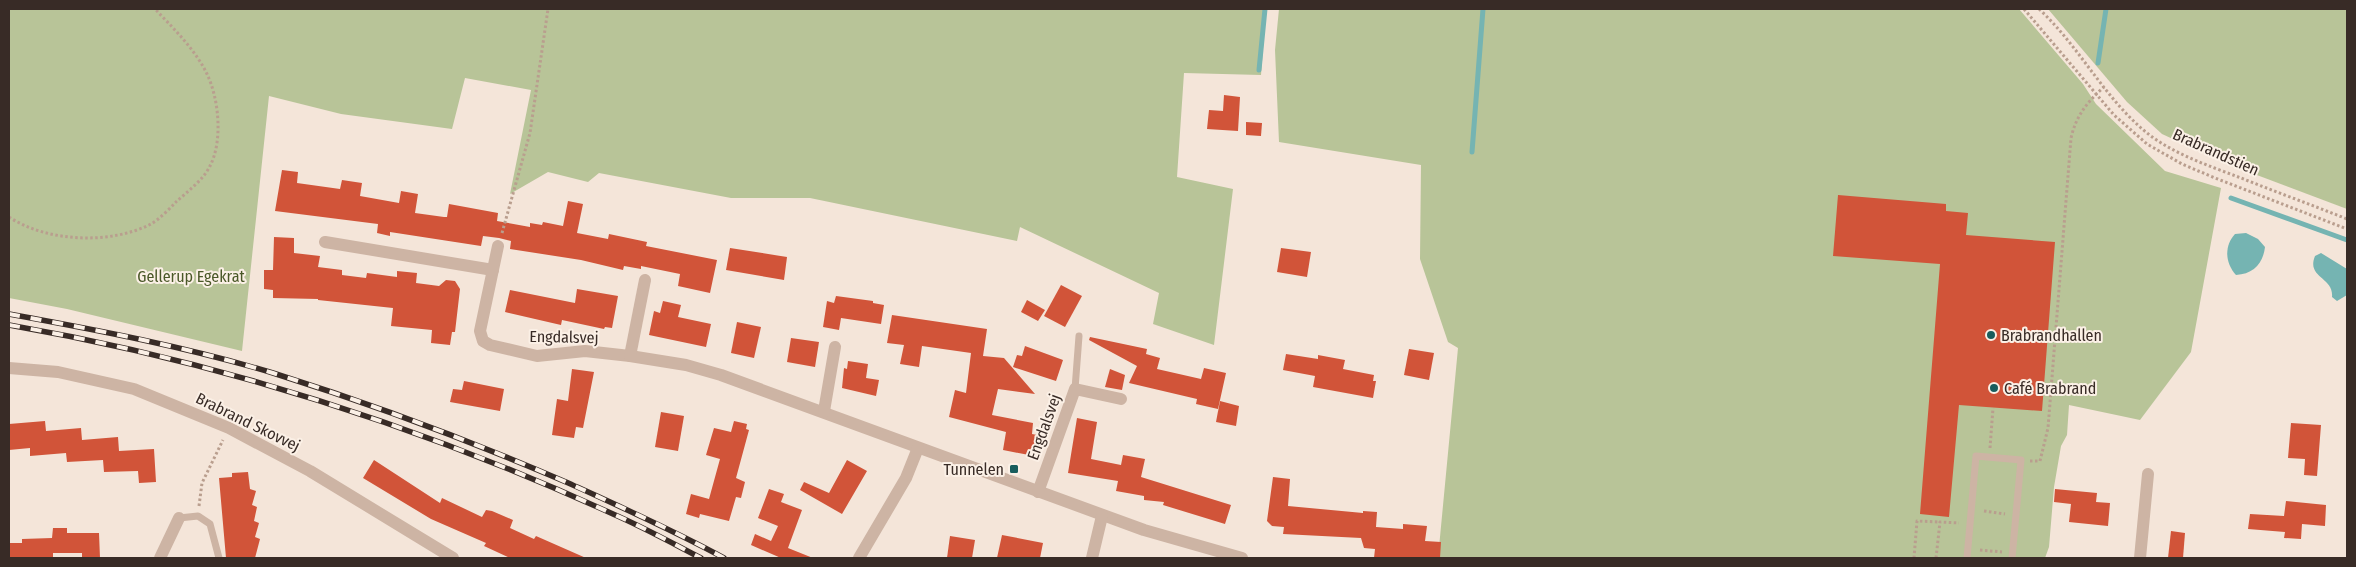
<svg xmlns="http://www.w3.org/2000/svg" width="2356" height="567" font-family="'Fira Sans Condensed',sans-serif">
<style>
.green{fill:#b8c498}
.water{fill:#75b4b2}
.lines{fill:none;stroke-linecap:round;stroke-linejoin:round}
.stream{stroke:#75b4b2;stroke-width:5}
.building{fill:#d15439}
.path{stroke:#b99e8e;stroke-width:3;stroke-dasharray:2.5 2.5;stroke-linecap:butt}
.service{stroke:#cdb4a4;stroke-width:7}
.minor{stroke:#cdb4a4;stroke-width:12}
.rail-casing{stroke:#382b26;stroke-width:5.5}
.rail{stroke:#fbf0e6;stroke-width:4;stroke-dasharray:11;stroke-linecap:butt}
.poi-dot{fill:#185d5d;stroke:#fbf0e6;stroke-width:2}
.labels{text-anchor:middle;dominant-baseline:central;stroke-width:4;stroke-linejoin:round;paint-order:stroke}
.street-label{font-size:16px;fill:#382b26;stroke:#fbf0e6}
.park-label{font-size:16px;fill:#4a5828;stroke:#fbf0e6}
.poi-label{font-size:16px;fill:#382b26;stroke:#fbf0e6;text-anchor:start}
</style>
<rect width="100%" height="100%" fill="#f4e5d9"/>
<!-- green -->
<g class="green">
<polygon points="9,9 1266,9 1261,75 1184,73 1177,177 1233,189 1214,345 1153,324 1159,293 1020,227 1017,241 810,198 731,198 599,173 588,182 548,172 510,194 531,90 465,78 452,129 341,114 269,96 242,351 67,309 9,298"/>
<polygon points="1279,9 2019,9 2083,84 2096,104 2165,171 2221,188 2191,352 2140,420 2069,405 2067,435 2061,446 2054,487 2049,547 2045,558 1438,558 1458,348 1448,342 1420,259 1421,165 1279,142 1275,50"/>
<polygon points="2048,9 2347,9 2347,209 2225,163 2162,134 2127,102"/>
</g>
<!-- water -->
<g class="water">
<path d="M 2246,233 L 2258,239 L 2265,247 C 2263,264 2253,274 2236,275 C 2225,263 2224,246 2235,234 Z"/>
<path d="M 2321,253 L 2347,269 L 2347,295 L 2337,301 L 2332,297 C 2334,277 2306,278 2315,256 Z"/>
</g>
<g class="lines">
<!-- stream -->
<g class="stream">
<polyline points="2098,63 2106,9"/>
<polyline points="1259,70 1265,9"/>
<polyline points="1472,152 1483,9"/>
<polyline points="2231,198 2347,240"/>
</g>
</g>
<!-- building -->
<g class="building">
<polygon points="1224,95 1240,97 1238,131 1207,129 1209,110 1223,111"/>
<polygon points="1246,122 1262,123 1261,136 1246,135"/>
<polygon points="282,170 298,172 297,183 340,189 342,180 362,183 360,196 399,203 401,191 418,194 415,213 444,217 447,217 449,204 498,213 497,221 530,227 530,223 542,225 543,222 563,226 568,201 583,204 577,233 608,239 609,234 647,242 646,246 717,260 710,293 678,286 680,274 641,266 641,269 624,266 623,270 581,260 510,249 511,241 499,238 483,236 481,246 390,232 390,236 377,233 378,224 275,211"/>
<polygon points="1838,195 1946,204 1946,211 1968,213 1966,235 2055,242 2042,411 1959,405 1949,517 1920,514 1940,264 1833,256"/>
<polygon points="274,237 294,238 294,253 320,256 318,267 342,270 342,275 366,278 367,273 397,277 397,271 417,273 416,283 439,286 446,280 455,281 460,289 455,332 452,332 450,345 431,343 432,330 391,326 393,308 318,300 318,299 273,298 273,290 264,289 264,270 273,270"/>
<polygon points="730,248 787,257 784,280 726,270"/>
<polygon points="1281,248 1311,252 1307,277 1277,272"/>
<polygon points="1061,285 1082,296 1065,327 1044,316"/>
<polygon points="577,289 618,296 612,328 605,327 604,329 562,320 561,325 505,312 510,290 575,303"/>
<polygon points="836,296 873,301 873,303 884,305 881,324 841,318 839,330 823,327 827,301 834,303"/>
<polygon points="1027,300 1045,310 1038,321 1021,312"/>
<polygon points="663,301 681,305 678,317 711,324 706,347 649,335 654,311 660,313"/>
<polygon points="892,315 987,329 983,356 1004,358 1035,394 998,389 992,415 1033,423 1032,434 1037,435 1034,450 1030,450 1029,455 1003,450 1006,432 949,417 955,390 966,393 971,353 922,346 919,367 900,364 904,345 887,343"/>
<polygon points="737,322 761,327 754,358 731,353"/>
<polygon points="1090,337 1147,349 1146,354 1160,358 1157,369 1201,379 1204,368 1226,373 1218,409 1196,404 1197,399 1129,383 1137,366 1089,340"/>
<polygon points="791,338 819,342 815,367 787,362"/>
<polygon points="1025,346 1063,360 1056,381 1013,367 1017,355 1022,356"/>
<polygon points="1409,349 1434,353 1429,380 1404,375"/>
<polygon points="1286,354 1318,359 1318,355 1345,360 1343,369 1374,375 1373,381 1376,381 1373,398 1313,387 1315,376 1283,370"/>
<polygon points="848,361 868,364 866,378 879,380 876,396 842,388 844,368 847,369"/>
<polygon points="572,369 594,372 583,428 576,427 574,438 552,435 557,399 568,401"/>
<polygon points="1110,369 1125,375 1122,390 1105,387"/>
<polygon points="464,381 504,389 500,411 450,402 453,389 462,390"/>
<polygon points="1220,401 1239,406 1236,426 1216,422"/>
<polygon points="661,412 684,416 678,451 655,447"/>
<polygon points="1077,418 1097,422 1091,459 1121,465 1123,455 1145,459 1141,477 1231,505 1225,524 1163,505 1164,502 1144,500 1144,496 1116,491 1118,481 1068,473"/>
<polygon points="45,421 46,431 81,428 82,440 118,437 119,451 154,449 156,482 139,483 138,471 104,472 103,460 67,462 66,453 30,456 30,448 9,450 9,424"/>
<polygon points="734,421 747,424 746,429 749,430 736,478 745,482 741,498 736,497 729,521 700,514 699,518 686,514 691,494 709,499 720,459 706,455 714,428 731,432"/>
<polygon points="2291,423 2321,425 2317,476 2304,475 2305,459 2288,458"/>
<polygon points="374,460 440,503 442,498 482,517 486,510 492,511 513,520 510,528 534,539 536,536 586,558 510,558 484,546 486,543 431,519 363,478"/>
<polygon points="847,460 867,471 842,514 800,490 804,482 829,493"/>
<polygon points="248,472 250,489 256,491 252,505 257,507 254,521 259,523 255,537 260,539 255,558 226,558 219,478 232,477 232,473"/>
<polygon points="1273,477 1290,479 1288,506 1363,513 1363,511 1377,512 1376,527 1403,529 1403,524 1427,526 1425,541 1441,542 1440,558 1374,558 1375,549 1364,548 1361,538 1283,534 1284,527 1272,526 1267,521"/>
<polygon points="769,489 784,494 781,502 802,510 788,548 813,558 781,558 751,545 755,534 771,541 778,526 758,518"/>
<polygon points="2055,489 2097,493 2096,502 2110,503 2108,526 2069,522 2071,504 2054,502"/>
<polygon points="2286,501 2326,505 2325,526 2302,524 2301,539 2284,538 2285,532 2248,529 2250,514 2284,516"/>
<polygon points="53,528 67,528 67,533 99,533 100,558 82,558 82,553 53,553 53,558 9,558 9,543 22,543 22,539 52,538"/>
<polygon points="2171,531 2185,533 2183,558 2168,558"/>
<polygon points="1002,535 1043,543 1040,558 997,558"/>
<polygon points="950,536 975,540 972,558 947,558"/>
</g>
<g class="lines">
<!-- path -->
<g class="path">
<polyline points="2024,9 2114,115 2147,144 2182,164 2215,178 2347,229"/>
<path d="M 2039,9 C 2077,44 2101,92 2140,127 C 2167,152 2207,165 2241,178 C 2276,192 2312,205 2347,219"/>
<path d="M 9,217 C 47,242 110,245 151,224 C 160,219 169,209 176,202 C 187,192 204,179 210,166 C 223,141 219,99 207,74 C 195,49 173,28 155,9"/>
<polyline points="502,233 530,133 548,9"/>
<polyline points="1990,448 1993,408"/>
<path d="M 2030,461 L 2040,461 L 2048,428 L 2071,138 C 2076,116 2087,102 2104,87"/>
<polyline points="199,506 202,483 223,440"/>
<polyline points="1984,511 2005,514"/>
<polyline points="1980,550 2002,552"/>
<polyline points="1914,558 1917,521 1940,522"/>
<polyline points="1936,558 1940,522 1959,523"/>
</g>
<!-- service -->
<g class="service">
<polyline points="1075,389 1079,336"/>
<polyline points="179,518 198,516 210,524 219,558"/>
<polyline points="1967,558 1976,456 2021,460 2012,558"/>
</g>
<!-- minor -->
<g class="minor">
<polyline points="325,242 493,270"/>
<polyline points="498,246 480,331 483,341 490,345 537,356 585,351 630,356 686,365 721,375 1144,530 1242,558"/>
<polyline points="630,356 645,280"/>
<polyline points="9,368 58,372 134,389 229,428 310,471 453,558"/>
<polyline points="824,411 835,347"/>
<polyline points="1038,492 1075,389 1121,399"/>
<polyline points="160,558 179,518"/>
<polyline points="859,558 906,478 918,448"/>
<polyline points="1092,558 1102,516"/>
<polyline points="2140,558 2148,474"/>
</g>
<defs>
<g id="rail">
<path d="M 9,314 C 97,330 187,347 273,373 C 372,404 471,441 566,482 C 619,506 673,530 724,558"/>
<path d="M 9,325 C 217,361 420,426 613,514 C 643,527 672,543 701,558"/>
</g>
</defs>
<!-- rail casing -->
<use href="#rail" class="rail-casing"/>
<!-- rail -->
<use href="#rail" class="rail"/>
</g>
<!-- markers -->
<g class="poi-dot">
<circle cx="1991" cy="335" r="5"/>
<circle cx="1994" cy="388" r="5"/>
<rect x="1009" y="464" width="10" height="10" rx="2.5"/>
</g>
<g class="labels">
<!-- street labels -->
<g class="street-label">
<text transform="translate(2216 152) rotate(24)">Brabrandstien</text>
<text transform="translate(564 337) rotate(1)">Engdalsvej</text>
<text transform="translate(248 422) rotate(26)">Brabrand Skovvej</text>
<text transform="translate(1044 427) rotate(-70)">Engdalsvej</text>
</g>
<!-- park labels -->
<g class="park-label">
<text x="191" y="276">Gellerup Egekrat</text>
</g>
<!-- poi labels -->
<g class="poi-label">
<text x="2001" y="335">Brabrandhallen</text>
<text x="2004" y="388">Café Brabrand</text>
<text x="1004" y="469" text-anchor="end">Tunnelen</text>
</g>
</g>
<!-- border -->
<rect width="2356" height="567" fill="none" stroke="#382b26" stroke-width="20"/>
</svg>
